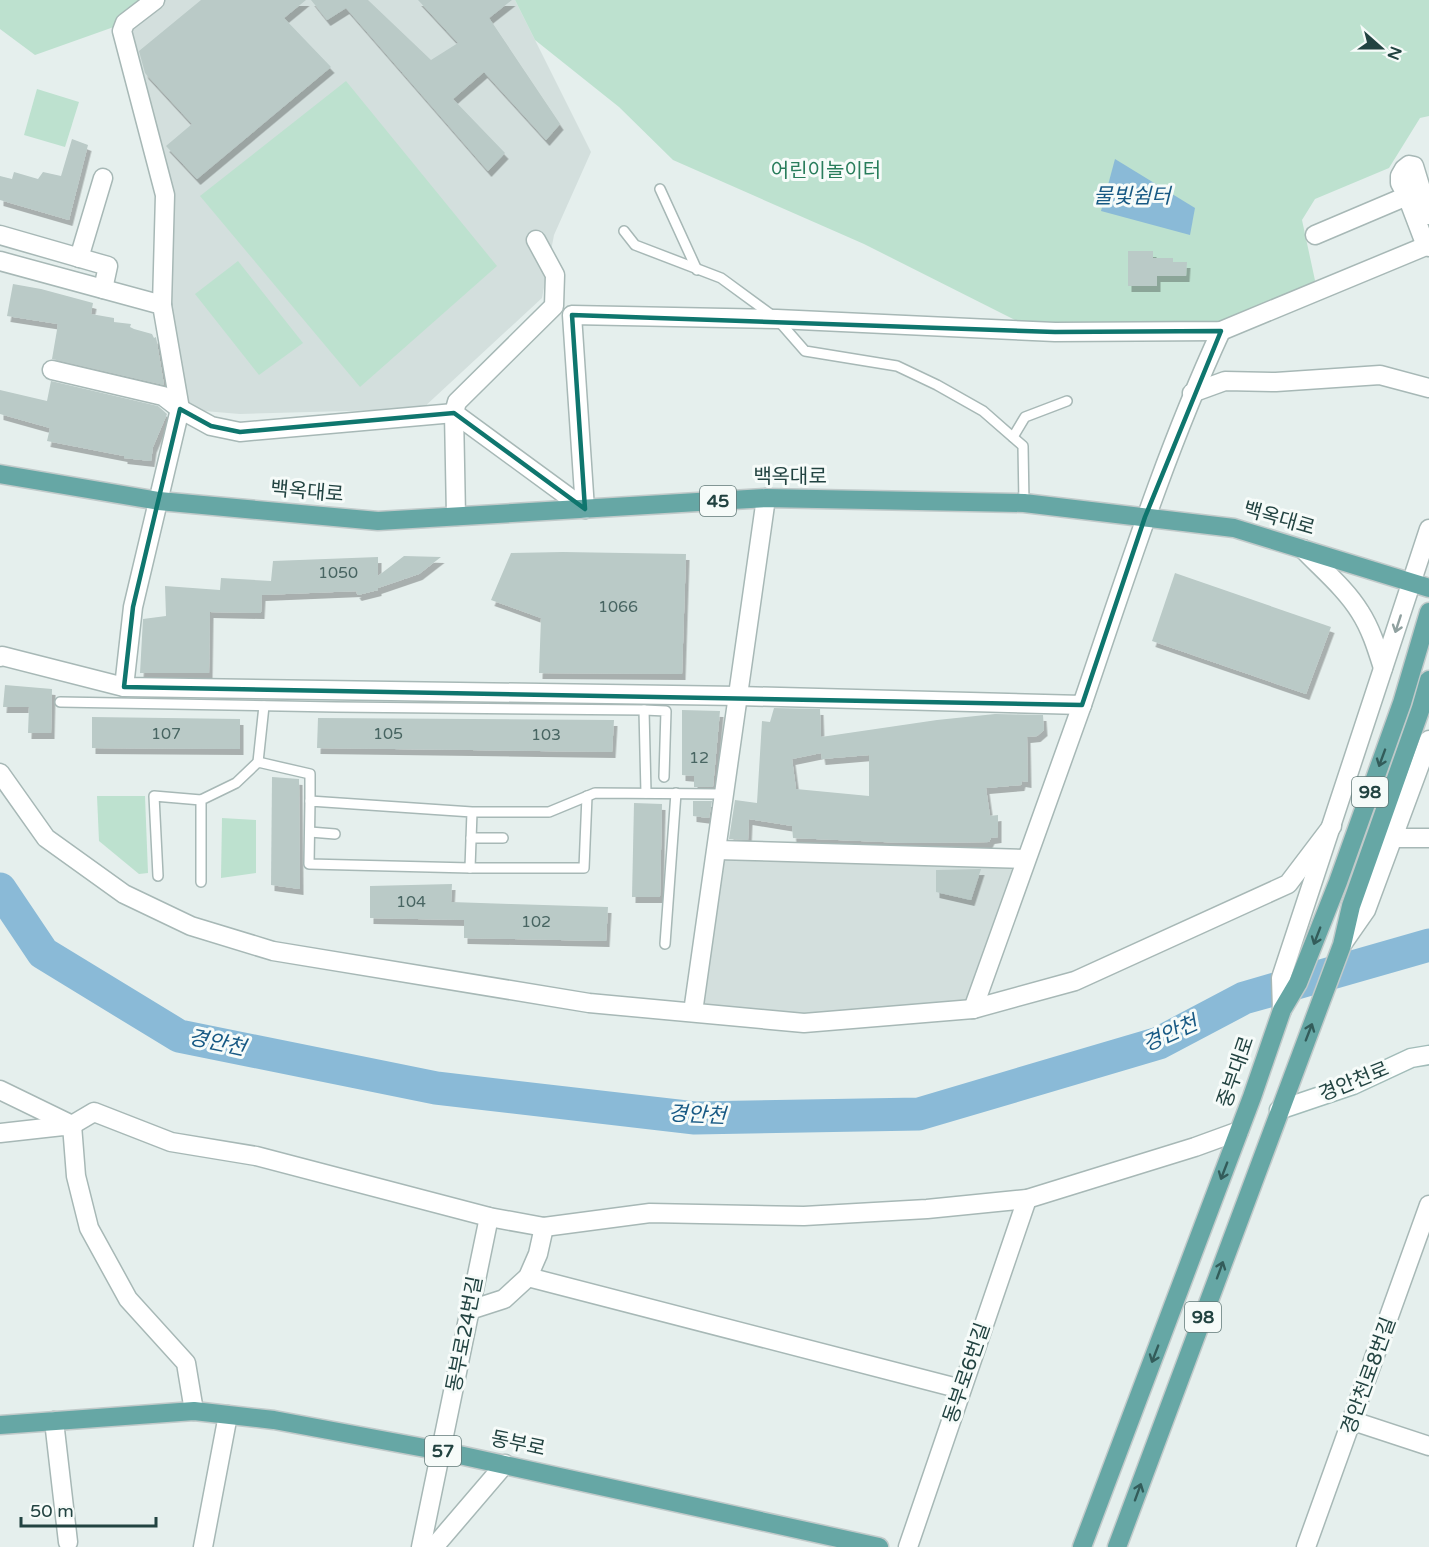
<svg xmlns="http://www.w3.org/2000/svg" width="1429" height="1547" font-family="'Varela Round','Noto Sans KR',sans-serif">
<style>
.built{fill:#d3dfdd}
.green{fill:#bde1cf}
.water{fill:#8abad7}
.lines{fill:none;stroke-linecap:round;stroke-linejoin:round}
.river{stroke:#8abad7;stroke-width:33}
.building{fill:#bacac7;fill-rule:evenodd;filter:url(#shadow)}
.service-casing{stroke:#a7b8b6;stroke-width:12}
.minor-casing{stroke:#a7b8b6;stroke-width:21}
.secondary-casing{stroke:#a2bcb9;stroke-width:21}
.primary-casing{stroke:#c1caca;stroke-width:21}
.service{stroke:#fff;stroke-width:9}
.minor{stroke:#fff;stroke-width:18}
.secondary{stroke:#fff;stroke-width:18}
.primary{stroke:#66a7a5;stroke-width:18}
.oneway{stroke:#90a1a0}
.oneway2{stroke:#335c5a}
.marked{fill:none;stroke:#0f766e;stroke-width:4.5;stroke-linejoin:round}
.labels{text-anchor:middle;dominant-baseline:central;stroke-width:6;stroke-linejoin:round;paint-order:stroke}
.number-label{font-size:16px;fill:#486562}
.shield{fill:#f6fbf9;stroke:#627a78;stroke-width:1.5}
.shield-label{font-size:18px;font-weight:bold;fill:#224341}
.park-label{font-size:20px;fill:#297d5c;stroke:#f6fbf9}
.street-label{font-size:20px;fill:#224341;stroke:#f6fbf9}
.water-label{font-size:21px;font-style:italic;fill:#175984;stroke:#f6fbf9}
</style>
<defs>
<filter id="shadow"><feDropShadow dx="3.5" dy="6" stdDeviation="0" flood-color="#0004"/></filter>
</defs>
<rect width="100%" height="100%" fill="#e5efed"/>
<!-- built -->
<g class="built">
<polygon points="155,0 515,0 591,152 554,235 542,298 422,409 240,414 180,409 162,305 165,195 125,23"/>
<polygon points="717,850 1026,859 973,1009 804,1023 693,1012"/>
</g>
<!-- green -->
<g class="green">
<polygon points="0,0 155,0 125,23 35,55 0,29"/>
<polygon points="515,0 1429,0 1429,116 1420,118 1389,168 1315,199 1302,220 1316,285 1218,325 1019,322 864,244 673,160 619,107 535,40"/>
<polygon points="346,81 497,266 360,387 200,196"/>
<polygon points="37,89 79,102 65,147 24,135"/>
<polygon points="238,261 303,343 259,375 195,294"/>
<polygon points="97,796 145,796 148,873 139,874 99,841"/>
<polygon points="222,818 256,820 256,873 221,878"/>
</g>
<!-- water -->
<polygon class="water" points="1115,159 1195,208 1190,235 1101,211"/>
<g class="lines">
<!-- river -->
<polyline class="river" points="0,889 43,953 179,1036 436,1088 695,1118 919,1114 1159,1043 1244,998 1429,945"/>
</g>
<!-- building -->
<g class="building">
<polygon points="201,0 306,0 284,18 331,67 197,179 166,146 192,124 145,73 139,51"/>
<polygon points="311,0 368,0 431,60 458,43 418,0 512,0 489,18 560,124 546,140 484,72 453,99 505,153 488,171 346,8 327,20"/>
<polygon points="72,139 88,145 69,220 0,200 0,176 12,179 14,172 38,179 43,172 61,176"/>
<polygon points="1128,251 1153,251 1153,258 1173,258 1173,262 1187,262 1186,276 1157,276 1157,286 1128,286"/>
<polygon points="13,284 41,289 93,303 91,314 114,318 114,322 131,324 130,327 134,329 152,334 154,338 156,337 164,385 52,359 58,324 7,316"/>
<polygon points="51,381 158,406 167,414 153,447 151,461 124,458 124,456 47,441 50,428 0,414 0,390 47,401"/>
<polygon points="563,552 686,554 682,674 539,673 541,618 491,600 511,553"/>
<polygon points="404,556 441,557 419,574 378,588 378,590 358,595 356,592 358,591 262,595 261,613 210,612 209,673 140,673 143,619 166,616 165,586 220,590 221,578 271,581 273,561 378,557 378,576"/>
<polygon points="1175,573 1331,627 1306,694 1152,641"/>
<polygon points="5,685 52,689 51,733 28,733 29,707 3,707"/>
<path d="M 774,708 L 820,709 L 821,737 L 937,720 L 995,714 L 1043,715 L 1044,730 L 1037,736 L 1027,737 L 1028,782 L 1022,781 L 1021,785 L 986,788 L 990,816 L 998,815 L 998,837 L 991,838 L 989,842 L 906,843 L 793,838 L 792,826 L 749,819 L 748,840 L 729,839 L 735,800 L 757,803 L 762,721 L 770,722 ZM 821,753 L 822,759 L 869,755 L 869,796 L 796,789 L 792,759 Z"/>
<polygon points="682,710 720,711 713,787 694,787 694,776 682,775"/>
<polygon points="92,717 240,719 240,749 92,748"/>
<polygon points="318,718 614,720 612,752 317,748"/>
<polygon points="272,777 299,779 300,889 271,885"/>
<polygon points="693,801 712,801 709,818 693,816"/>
<polygon points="634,803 662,804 660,897 632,897"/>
<polygon points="981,869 971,900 936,892 936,870"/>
<polygon points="452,884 451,902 608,907 606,941 464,938 464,920 370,918 370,886"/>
</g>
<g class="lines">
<defs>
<g id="service">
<polyline points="660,189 697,270"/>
<polyline points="624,231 635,245 721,278 777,319 805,351 897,366 937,385 983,411 1023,446 1024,503"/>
<polyline points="1013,437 1025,417 1067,401"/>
<polyline points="60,702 336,707 644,710 646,793"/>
<polyline points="644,710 666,711 664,777"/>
<polyline points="258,762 264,706"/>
<polyline points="472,812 470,868 309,864 310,801 472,812 549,812 595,793 723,794"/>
<polyline points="310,832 335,834"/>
<polyline points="471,838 503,838"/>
<polyline points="470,868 584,868 587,796"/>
<polyline points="158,876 154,796 201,800"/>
<polyline points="201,882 201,800 236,783 258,762 310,774 310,801"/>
<polyline points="665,944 676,793"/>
</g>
<g id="minor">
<polyline points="155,0 125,23 122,31 165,195 162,305"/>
<polyline points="0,235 108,266 103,289"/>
<polyline points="1315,235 1407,196"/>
<polyline points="1426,246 1407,196 1400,183 1400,176 1404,169 1409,165 1414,166 1429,215"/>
<polyline points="79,258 103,178"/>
<polyline points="0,261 162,305 180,409 133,607 124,687"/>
<polyline points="52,370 163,396 180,409 211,426 240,432 454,413 585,509"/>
<polyline points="1192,393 1225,381 1276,382 1380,375 1429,388"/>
<polyline points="585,509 572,315 777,319 1055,332 1221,331 1426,246 1429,247"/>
<polyline points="456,516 454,413 457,402 554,306 555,275 536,240"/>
<path d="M 1303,549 C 1322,569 1346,589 1360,612 C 1371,629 1377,649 1383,668"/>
<path d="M 0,657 L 2,656 L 124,687 L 739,696 L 1082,705 C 1125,579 1165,452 1221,331"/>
<polyline points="0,773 46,838 124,894 191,926 273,951 589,1003 804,1023 973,1009 1075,981 1288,884 1332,826"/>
<polyline points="1392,838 1429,838"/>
<polyline points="717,850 1026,859"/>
<polyline points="1343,943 1366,910 1429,740"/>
<polyline points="973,1009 1082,705"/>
<polyline points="1282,1010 1281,978 1429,529"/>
<polyline points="693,1012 766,498"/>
<polyline points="0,1090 72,1125 94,1112 171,1142 256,1156 489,1217 544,1227 650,1213 804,1216 927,1209 1027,1199 1195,1147 1239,1131"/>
<polyline points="0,1133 72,1125 76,1176 89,1228 128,1299 186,1363 194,1411"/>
<polyline points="528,1277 961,1389"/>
<polyline points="470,1310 504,1299 528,1277 538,1254 544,1227"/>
<polyline points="54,1421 68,1542"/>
<polyline points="1353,1421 1429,1446"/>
<polyline points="203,1547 228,1415"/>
<polyline points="421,1547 489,1217"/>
<polyline points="434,1547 505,1464"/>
<polyline points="908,1547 1027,1199"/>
<polyline points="1306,1547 1429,1205"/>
</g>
<polyline id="secondary" points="1279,1110 1353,1085 1411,1058 1429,1055"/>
<g id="primary">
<polyline points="0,474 159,501 378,521 766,498 1024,503 1234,528 1429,588"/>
<polyline points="0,1425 194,1411 274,1420 441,1451 879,1547"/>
<polyline points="1082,1547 1252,1097 1282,1010 1298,983 1338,882 1402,703 1429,612"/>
<polyline points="1117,1547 1342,945 1351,906 1421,708 1429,680"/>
</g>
</defs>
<!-- service casing -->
<use href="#service" class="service-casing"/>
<!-- minor casing -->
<use href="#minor" class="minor-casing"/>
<!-- secondary casing -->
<use href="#secondary" class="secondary-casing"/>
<!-- primary casing -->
<use href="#primary" class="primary-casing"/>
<!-- service -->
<use href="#service" class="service"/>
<!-- minor -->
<use href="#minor" class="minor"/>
<!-- secondary -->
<use href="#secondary" class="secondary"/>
<!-- primary -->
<use href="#primary" class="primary"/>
</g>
<!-- one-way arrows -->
<defs><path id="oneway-shaft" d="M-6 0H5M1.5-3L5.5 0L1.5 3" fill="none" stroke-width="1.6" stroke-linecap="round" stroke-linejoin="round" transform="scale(1.5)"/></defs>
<use class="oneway" href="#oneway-shaft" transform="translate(1398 624) rotate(108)"/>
<g class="oneway2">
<use href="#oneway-shaft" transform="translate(1382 758) rotate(110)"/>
<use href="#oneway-shaft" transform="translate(1317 936) rotate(111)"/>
<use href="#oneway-shaft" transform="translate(1309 1032) rotate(-69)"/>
<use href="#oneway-shaft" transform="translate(1224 1171) rotate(111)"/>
<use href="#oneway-shaft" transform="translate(1220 1270) rotate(-70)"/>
<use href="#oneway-shaft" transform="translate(1155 1354) rotate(111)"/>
<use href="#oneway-shaft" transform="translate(1138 1492) rotate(-70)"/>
</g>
<!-- marked area -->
<path class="marked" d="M 572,315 L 1055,332 L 1221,331 L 1145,517 L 1082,705 L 124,687 L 133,607 L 180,409 L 211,426 L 240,432 L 454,413 L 585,509 Z"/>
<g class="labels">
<!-- number labels -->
<g class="number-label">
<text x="338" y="573">1050</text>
<text x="618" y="607">1066</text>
<text x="166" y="734">107</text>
<text x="388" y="734">105</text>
<text x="546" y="735">103</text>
<text x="699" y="758">12</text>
<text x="411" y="902">104</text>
<text x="536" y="922">102</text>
</g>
<!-- shield labels -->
<g class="shield">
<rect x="700" y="486" width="36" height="30" rx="4.5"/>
<rect x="1352" y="777" width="36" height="30" rx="4.5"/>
<rect x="1185" y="1302" width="36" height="30" rx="4.5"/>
<rect x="425" y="1436" width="36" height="30" rx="4.5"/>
</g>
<g class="shield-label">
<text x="718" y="501">45</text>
<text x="1370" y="792">98</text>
<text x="1203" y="1317">98</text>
<text x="443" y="1451">57</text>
</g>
<!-- park labels -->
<g class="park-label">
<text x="826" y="171">어린이놀이터</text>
</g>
<!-- street labels -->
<g class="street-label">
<text x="790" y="477">백옥대로</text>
<text transform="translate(307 492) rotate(5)">백옥대로</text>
<text transform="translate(1279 519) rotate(16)">백옥대로</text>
<text transform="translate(1236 1072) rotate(-71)">중부대로</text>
<text transform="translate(1354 1082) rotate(-22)">경안천로</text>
<text transform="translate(465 1334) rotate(-79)">동부로24번길</text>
<text transform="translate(967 1373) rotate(-71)">동부로6번길</text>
<text transform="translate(1369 1376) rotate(-70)">경안천로8번길</text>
<text transform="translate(518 1444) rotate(12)">동부로</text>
</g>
<!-- water labels -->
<g class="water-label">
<text x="1132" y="196">물빛쉼터</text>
<text transform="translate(1170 1034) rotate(-24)">경안천</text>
<text transform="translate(217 1043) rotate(12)">경안천</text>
<text transform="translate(697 1115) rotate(3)">경안천</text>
</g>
</g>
<!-- north arrow -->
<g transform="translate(1381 48) rotate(111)" stroke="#f6fbf9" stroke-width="4.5" paint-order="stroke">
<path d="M0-4.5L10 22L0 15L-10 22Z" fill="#224341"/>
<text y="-9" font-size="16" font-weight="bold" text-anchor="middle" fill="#224341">N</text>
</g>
<!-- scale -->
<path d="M21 1517v9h135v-9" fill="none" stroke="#224341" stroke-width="3"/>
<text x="30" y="1517" font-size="18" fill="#224341" stroke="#f6fbf9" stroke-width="4.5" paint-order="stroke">50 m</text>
</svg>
